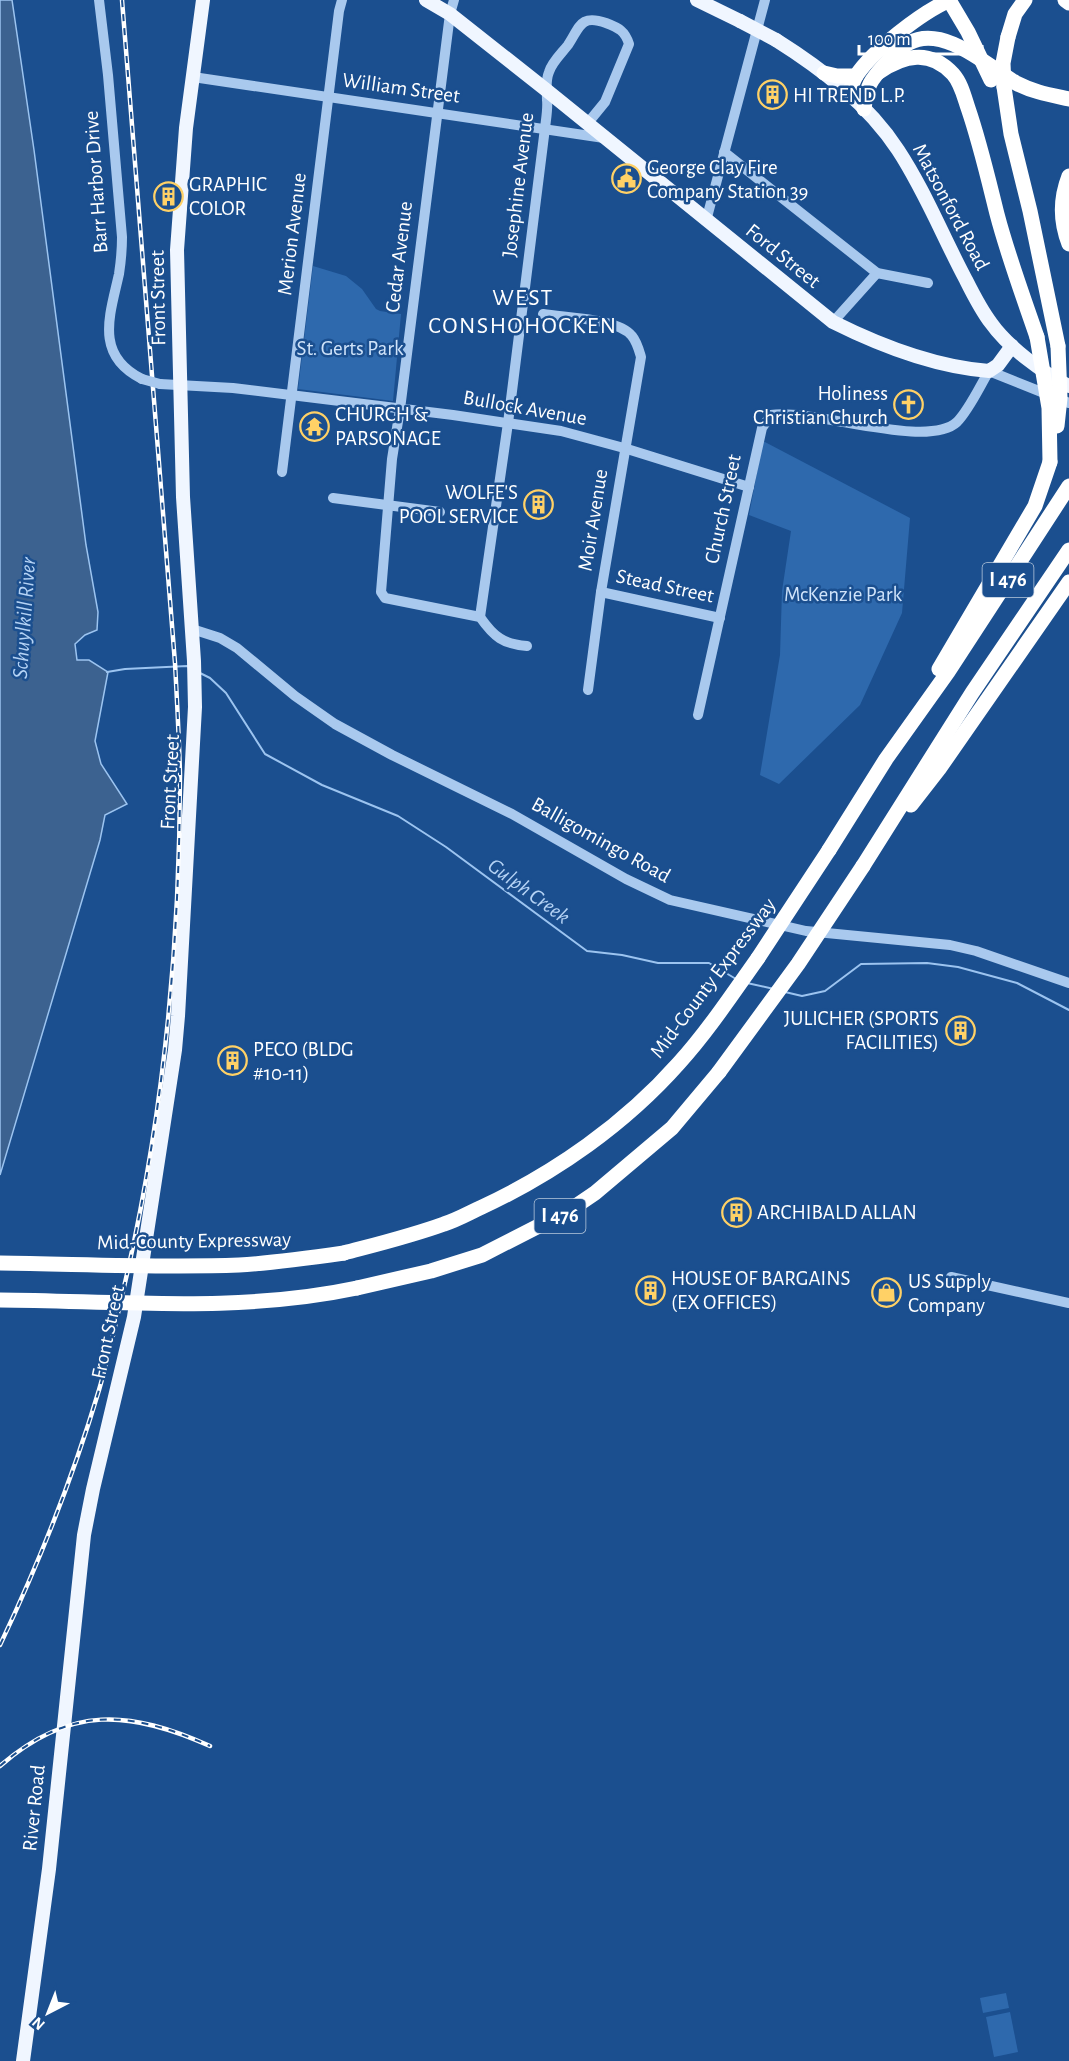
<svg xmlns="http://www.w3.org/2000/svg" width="1069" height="2061" font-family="'Alegreya Sans',sans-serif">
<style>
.park{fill:#2e69ad}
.water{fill:#3c6290;stroke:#9cc4f0;stroke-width:1.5}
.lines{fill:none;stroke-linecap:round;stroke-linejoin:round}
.stream{stroke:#9cc4f0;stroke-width:2}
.minor{stroke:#a9c9ee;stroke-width:10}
.major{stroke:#f0f6ff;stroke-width:14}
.highway{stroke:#fff;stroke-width:15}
.rail-casing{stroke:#fff;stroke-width:4.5}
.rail{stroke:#1b4f8f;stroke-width:2;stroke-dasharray:7;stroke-linecap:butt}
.minor-bridge{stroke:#a9c9ee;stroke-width:10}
.major-bridge{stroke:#f0f6ff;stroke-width:14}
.highway-bridge{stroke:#fff;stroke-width:15}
.labels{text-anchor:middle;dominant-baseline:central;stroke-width:5;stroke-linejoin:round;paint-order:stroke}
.shield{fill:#1b4f8f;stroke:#bbcadd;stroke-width:1.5}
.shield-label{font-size:20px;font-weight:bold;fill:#fff}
.street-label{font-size:21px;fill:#fff;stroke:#1b4f8f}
.poi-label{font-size:21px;fill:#fff;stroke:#1b4f8f;text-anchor:start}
.park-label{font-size:21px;fill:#cfe3fa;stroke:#1b4f8f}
.water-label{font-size:22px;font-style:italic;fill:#b5d3f5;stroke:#1b4f8f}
.quarter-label{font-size:24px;letter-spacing:1.5px;fill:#fff;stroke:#1b4f8f}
</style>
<rect width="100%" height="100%" fill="#1b4f8f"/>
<!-- park -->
<g class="park">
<polygon points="313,266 346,276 362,289 376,309 380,311 401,314 393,401 298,389"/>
<polygon points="763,441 910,518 902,613 860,705 779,784 760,775 780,655 782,591 791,531 749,515"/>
<polygon points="1006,1993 1009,2008 983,2013 980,1998"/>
<polygon points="1010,2012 1018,2052 994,2057 986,2017"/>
</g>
<!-- water -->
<polygon class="water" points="0,0 12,0 34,150 86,545 98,612 97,630 85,635 75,644 77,660 89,660 108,672 95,741 101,764 127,804 105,815 100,840 0,1175"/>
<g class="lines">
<!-- stream -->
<g class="stream">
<polyline points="107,672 125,669 187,666 190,667"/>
<polyline points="200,673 210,678 226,693 265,754 322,785 398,816 446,847 587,951 622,955 658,963 709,963 736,979"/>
<polyline points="747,983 774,989"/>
<polyline points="785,992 802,996 825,991 861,964 927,963 958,967 1017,983 1069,1010"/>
</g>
<!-- minor -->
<g class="minor">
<path d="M 99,0 L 108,75 L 122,237 C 122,249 121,261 119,274 C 110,315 94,355 142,379"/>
<path d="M 454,0 L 450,14 L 400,409 L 392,459 L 381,592 L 385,598 L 480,617 C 494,637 503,644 527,646"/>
<polyline points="193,77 604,138"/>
<polyline points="724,152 877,273 928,283"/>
<polyline points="706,221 765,0"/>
<path d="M 543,314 C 566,318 618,318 632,336 C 637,342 639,350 641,357 L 601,592 L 588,690"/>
<polyline points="833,322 877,273"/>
<polyline points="160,384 233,388 453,415 561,431 624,448 749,487"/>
<polyline points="282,472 339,11 342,0"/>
<polyline points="333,498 440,512"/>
<polyline points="601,592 720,618"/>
<path d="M 480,617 L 508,423 L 545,128 C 546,119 548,109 547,100 C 547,90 545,82 549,72 C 552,62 561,54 568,45 C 580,27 580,14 606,23 C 619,28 625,31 629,44 L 605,102 L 587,124"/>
<polyline points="192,629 220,638 237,648 295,696 335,724 392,755 512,814 626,879 670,900 806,931 950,945 976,951 1069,983"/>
<path d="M 698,715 L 762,428 L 771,415 C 813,408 927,450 957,422 C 969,410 980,386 989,371 L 1069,403"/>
<polyline points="951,1277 1069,1303"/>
</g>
<!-- major -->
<g class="major">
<path d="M 426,0 L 450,14 L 545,89 L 833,322 C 881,346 936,367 989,371 L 998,365 L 1012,346"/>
<polyline points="697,0 740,21"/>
<path d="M 776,40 C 822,69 868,104 898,150 C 925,191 943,237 966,280 C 973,294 981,310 991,323 C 1008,347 1043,373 1069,386"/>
<polyline points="23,2061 49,1869 84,1535 93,1489 134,1317 175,1050 178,1016 195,707 194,661 183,497 177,250 186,128 203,0"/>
</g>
<!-- highway -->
<g class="highway">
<polyline points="1065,0 1069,3"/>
<polyline points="1008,37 1015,14 1025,0"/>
<path d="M 879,72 C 904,55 930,49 953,74 C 961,83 964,96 968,108 C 980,143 988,178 997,214 C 1008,256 1023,296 1037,337"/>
<polyline points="824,73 837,76 856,76"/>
<polyline points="1004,87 1011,134 1030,211 1058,346"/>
<path d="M 849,94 C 851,88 853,81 856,76 C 873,50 921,13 950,0"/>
<path d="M 864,109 C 867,83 871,80 888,61 C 895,54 901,47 909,43 C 943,24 988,66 1016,83 C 1033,92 1051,95 1069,99"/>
<path d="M 1069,176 C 1060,199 1060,221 1069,244"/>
<polyline points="939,669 1035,506 1050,462"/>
<polyline points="911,805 939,769 1069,582"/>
<polyline points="829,850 886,759 948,672 1069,486"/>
<polyline points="863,866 972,693 1069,550"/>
<path d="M 344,1253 C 378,1244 411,1236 444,1224 C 457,1220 469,1213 482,1207 C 555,1173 625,1124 679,1063 C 708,1031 733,993 758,958"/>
<polyline points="357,1288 431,1271 482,1255 570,1210 595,1193 672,1128 719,1072"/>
</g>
<defs>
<g id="rail">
<path d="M 0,1645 C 39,1563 73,1477 99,1390 C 109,1356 116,1321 124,1287 C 163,1120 180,946 180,774 C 179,737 177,700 175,663 L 122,0"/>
<path d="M 0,1766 C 70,1705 130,1710 210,1746"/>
</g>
</defs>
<!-- rail casing -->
<use href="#rail" class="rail-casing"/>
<!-- rail -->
<use href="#rail" class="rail"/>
<!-- minor-bridge -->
<polyline class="minor-bridge" points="142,379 160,384"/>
<!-- major-bridge -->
<polyline class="major-bridge" points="740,21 776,40"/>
<!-- highway-bridge -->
<g class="highway-bridge">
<polyline points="949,0 968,32 991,80"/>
<polyline points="1004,87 1003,63 1008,37"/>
<polyline points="1037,337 1049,408 1050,462"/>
<polyline points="1057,426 1060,398 1058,346"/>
<polyline points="758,958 829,850"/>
<polyline points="719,1072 798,964 863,866"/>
<path d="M 0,1263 C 80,1264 159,1268 239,1265 C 274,1263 309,1258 344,1253"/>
<path d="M 0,1300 C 120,1301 239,1313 357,1288"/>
</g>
</g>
<!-- icons -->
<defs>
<symbol id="building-ring" viewBox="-11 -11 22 22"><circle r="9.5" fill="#1b4f8f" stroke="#ffd166" stroke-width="1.5"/><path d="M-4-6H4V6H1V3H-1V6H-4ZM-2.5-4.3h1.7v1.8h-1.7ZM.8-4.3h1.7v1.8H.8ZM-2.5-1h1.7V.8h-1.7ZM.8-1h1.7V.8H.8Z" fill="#ffd166"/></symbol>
<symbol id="civic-ring" viewBox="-11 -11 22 22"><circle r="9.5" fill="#1b4f8f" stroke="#ffd166" stroke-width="1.5"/><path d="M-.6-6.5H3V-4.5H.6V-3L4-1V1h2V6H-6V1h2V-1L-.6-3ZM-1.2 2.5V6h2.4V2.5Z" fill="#ffd166"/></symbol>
<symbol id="church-ring" viewBox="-11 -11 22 22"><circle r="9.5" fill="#1b4f8f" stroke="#ffd166" stroke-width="1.5"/><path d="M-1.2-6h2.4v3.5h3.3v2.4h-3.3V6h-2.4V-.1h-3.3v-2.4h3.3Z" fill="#ffd166"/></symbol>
<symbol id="temple-ring" viewBox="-11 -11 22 22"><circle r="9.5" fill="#1b4f8f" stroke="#ffd166" stroke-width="1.5"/><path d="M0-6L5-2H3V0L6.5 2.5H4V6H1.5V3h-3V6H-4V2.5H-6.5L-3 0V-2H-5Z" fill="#ffd166"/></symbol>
<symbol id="shop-ring" viewBox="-11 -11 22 22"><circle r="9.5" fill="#1b4f8f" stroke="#ffd166" stroke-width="1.5"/><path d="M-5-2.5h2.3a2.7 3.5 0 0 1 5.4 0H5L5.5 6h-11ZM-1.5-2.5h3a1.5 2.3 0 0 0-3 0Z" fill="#ffd166"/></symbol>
</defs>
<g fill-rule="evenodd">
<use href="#building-ring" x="756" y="78" width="33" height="33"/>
<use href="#civic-ring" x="610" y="162" width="33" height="33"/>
<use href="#building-ring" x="152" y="180" width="33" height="33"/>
<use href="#church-ring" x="892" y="388" width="33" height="33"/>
<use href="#temple-ring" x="298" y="410" width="33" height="33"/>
<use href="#building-ring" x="522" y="488" width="33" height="33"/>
<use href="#building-ring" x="944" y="1014" width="33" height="33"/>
<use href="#building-ring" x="216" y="1044" width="33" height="33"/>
<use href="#building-ring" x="720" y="1196" width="33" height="33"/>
<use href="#building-ring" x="634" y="1274" width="33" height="33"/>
<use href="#shop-ring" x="870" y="1276" width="33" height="33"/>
</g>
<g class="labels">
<!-- shield labels -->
<g class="shield">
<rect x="982.5" y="563" width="51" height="34" rx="4.5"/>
<rect x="534.5" y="1199" width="51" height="34" rx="4.5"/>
</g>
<g class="shield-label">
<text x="1008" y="580">I 476</text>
<text x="560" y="1216">I 476</text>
</g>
<!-- street labels -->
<g class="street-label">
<text transform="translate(401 88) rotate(8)">William Street</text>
<text transform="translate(96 182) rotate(-94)">Barr Harbor Drive</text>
<text transform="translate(518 185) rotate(-83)">Josephine Avenue</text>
<text transform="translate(951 207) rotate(62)">Matsonford Road</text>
<text transform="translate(292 234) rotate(-83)">Merion Avenue</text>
<text transform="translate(783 256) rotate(39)">Ford Street</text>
<text transform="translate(399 257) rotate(-83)">Cedar Avenue</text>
<text transform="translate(158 298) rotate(-91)">Front Street</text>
<text transform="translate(525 408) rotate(10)">Bullock Avenue</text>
<text transform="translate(723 509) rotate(-78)">Church Street</text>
<text transform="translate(593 520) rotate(-81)">Moir Avenue</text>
<text transform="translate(665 586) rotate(12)">Stead Street</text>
<text transform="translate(170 782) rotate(-87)">Front Street</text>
<text transform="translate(601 840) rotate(29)">Balligomingo Road</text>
<text transform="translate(713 978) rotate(-53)">Mid-County Expressway</text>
<text transform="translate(194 1241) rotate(-1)">Mid-County Expressway</text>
<text transform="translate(108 1332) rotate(-78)">Front Street</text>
<text transform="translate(34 1808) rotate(-84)">River Road</text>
</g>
<!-- poi labels -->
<g class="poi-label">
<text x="793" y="95">HI TREND L.P.</text>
<text x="647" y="167">George Clay Fire<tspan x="647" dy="24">Company Station 39</tspan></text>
<text x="189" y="184">GRAPHIC<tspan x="189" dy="24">COLOR</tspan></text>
<text x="888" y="393" text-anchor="end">Holiness<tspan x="888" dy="24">Christian Church</tspan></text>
<text x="335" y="414">CHURCH &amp;<tspan x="335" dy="24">PARSONAGE</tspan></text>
<text x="518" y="492" text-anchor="end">WOLFE'S<tspan x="518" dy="24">POOL SERVICE</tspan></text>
<text x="939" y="1018" text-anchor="end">JULICHER (SPORTS<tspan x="939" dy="24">FACILITIES)</tspan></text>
<text x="253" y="1049">PECO (BLDG<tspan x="253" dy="24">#10-11)</tspan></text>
<text x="757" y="1212">ARCHIBALD ALLAN</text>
<text x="671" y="1278">HOUSE OF BARGAINS<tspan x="671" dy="24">(EX OFFICES)</tspan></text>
<text x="908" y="1281">US Supply<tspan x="908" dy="24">Company</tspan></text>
</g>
<!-- park labels -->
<g class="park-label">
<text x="350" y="348">St. Gerts Park</text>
<text x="843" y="594">McKenzie Park</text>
</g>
<!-- water labels -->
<g class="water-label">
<text transform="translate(24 618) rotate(-86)">Schuylkill River</text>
<text transform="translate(529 891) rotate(36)">Gulph Creek</text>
</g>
<!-- quarter labels -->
<g class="quarter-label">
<text x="523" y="298">WEST<tspan x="523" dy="28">CONSHOHOCKEN</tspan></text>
</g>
</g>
<!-- north arrow -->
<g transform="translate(48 2013) rotate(222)" stroke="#1b4f8f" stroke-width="4.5" paint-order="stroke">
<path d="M0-4.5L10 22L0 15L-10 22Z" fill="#ffffff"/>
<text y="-9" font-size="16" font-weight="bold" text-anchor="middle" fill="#ffffff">N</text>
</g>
<!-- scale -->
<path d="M859 45v9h123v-9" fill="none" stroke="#ffffff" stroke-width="3"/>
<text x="868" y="45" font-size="18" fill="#ffffff" stroke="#1b4f8f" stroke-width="4.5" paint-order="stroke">100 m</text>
</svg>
